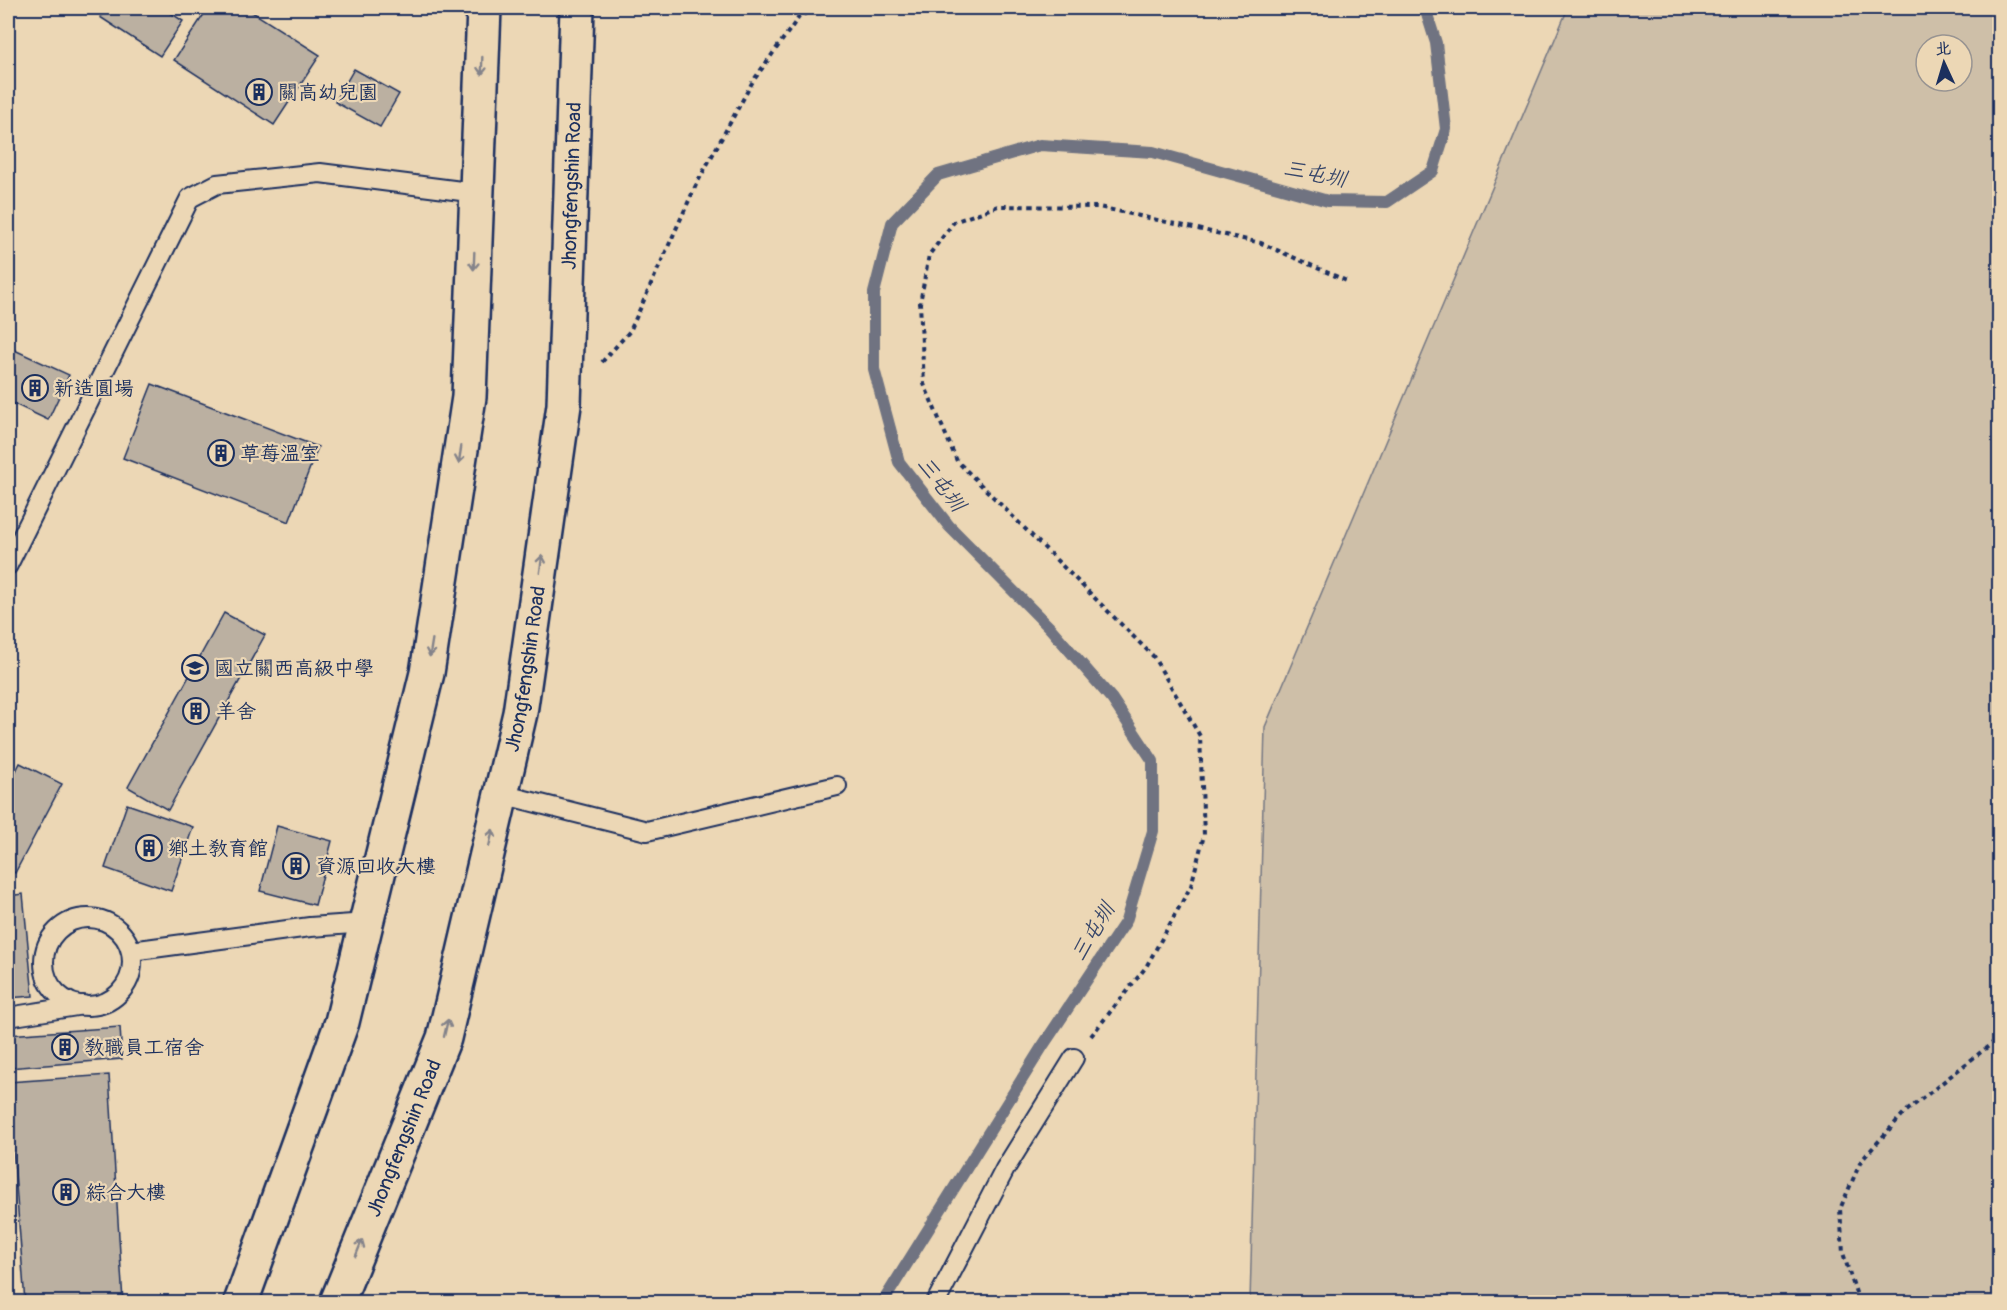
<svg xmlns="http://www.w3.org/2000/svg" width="2007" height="1310" font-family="Pangolin,'LXGW WenKai TC',sans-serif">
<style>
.green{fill:#cebfa8;stroke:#747783;stroke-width:1.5;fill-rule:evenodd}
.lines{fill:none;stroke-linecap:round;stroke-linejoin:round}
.stream{stroke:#6f7381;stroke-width:12}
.building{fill:#bbb0a1;stroke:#1b2f5e;stroke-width:1.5}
.service-casing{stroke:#1b2f5e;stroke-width:22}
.primary-casing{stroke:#1b2f5e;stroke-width:38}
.path{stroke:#1b2f5e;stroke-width:4;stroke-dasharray:4.5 4.5;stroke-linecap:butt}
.service{stroke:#ecd7b5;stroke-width:18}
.primary{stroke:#ecd7b5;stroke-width:33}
.oneway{stroke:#84838a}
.labels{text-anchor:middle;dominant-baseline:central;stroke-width:4.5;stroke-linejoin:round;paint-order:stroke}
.poi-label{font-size:20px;fill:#1b2f5e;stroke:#ecd7b5;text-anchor:start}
.street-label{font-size:20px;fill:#1b2f5e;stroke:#ecd7b5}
.water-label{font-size:21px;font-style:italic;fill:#37466a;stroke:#ecd7b5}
</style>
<rect width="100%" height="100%" fill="#ecd7b5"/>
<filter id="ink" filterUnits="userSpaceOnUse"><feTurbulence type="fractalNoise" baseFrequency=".0167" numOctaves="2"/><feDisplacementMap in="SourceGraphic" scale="12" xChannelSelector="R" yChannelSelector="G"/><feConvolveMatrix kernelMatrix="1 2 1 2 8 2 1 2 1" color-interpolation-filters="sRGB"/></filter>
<g filter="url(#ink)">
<!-- green -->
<path class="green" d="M 1568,8 L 1999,8 L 1999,1302 L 1250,1302 L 1265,727 ZM 1926,45 L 1962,45 L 1962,81 L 1926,81 Z"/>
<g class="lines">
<!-- stream -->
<polyline class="stream" points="883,1302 1042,1047 1126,921 1153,831 1153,761 1112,699 1050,628 949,526 899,462 874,369 874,293 892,223 938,175 1040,145 1153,152 1328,201 1387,202 1433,171 1446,129 1436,43 1425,8"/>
</g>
<!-- building -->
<g class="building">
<polygon points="107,8 163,8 183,21 160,56 100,17"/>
<polygon points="208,8 246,8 320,55 274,125 174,60"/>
<polygon points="354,69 399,94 380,127 335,102"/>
<polygon points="8,347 69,375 48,420 8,401"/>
<polygon points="152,384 318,447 289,522 123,458"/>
<polygon points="224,613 265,635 168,810 128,787"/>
<polygon points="20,763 62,784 15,873 8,869 8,787"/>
<polygon points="127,804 193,827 171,891 105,868"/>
<polygon points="277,826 332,841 315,905 260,891"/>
<polygon points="23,894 33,996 8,998 8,896"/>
<polygon points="120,1027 122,1059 8,1068 8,1035"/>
<polygon points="109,1075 123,1302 25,1302 8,1082"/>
</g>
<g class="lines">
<defs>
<g id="service">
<polyline points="8,565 190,198 217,184 320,173 477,193"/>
<polyline points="501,794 647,831 837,786"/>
<circle cx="88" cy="962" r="44"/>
<polyline points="131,951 310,927 367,923"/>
<polyline points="8,1017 83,1005"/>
<polyline points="936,1302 1005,1169 1074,1058"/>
</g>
<g id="primary">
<polyline points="241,1302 342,1022 427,673 469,397 484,8"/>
<path id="s1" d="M 337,1302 L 444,1038 L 520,713 L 564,405 L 577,8"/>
</g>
</defs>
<!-- service casing -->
<use href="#service" class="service-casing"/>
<!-- primary casing -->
<use href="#primary" class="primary-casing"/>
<!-- path -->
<g class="path">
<polyline points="602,362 630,331 696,185 753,81 799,17 817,8"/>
<polyline points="1091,1036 1146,967 1191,886 1204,835 1200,736 1153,656 957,461 924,384 920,303 929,255 954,222 998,206 1099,207 1261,243 1349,282"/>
<polyline points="1859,1302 1843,1253 1840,1209 1861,1161 1904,1113 2000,1037"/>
</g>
<!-- service -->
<use href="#service" class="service"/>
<!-- primary -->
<use href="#primary" class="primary"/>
</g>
<!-- one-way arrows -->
<defs><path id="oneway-shaft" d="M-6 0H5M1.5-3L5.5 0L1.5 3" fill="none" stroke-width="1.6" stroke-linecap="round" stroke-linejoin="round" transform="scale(1.5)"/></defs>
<g class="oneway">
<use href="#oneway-shaft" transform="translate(482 66) rotate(92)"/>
<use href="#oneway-shaft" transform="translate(474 261) rotate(92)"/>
<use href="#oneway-shaft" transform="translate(460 455) rotate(99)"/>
<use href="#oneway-shaft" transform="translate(541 564) rotate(-82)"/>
<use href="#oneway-shaft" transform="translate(431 648) rotate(99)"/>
<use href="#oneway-shaft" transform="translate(491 838) rotate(-77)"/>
<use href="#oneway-shaft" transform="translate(446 1028) rotate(-77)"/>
<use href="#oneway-shaft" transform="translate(359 1248) rotate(-68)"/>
</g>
</g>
<!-- icons -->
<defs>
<symbol id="building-ring" viewBox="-11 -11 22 22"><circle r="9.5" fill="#ecd7b5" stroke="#1b2f5e" stroke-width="1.5"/><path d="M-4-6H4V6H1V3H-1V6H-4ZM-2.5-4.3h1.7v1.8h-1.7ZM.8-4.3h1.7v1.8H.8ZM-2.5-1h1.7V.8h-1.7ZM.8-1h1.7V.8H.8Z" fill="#1b2f5e"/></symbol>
<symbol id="school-ring" viewBox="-11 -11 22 22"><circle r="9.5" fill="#ecd7b5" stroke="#1b2f5e" stroke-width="1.5"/><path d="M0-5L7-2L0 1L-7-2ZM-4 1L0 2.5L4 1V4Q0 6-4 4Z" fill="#1b2f5e"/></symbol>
</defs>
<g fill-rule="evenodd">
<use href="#building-ring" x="244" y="77" width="30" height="30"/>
<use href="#building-ring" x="20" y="373" width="30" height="30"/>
<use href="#building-ring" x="206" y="438" width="30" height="30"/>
<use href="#school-ring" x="180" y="653" width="30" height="30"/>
<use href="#building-ring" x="181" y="696" width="30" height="30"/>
<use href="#building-ring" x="134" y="833" width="30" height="30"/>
<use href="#building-ring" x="281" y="851" width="30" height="30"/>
<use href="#building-ring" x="50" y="1032" width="30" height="30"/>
<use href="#building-ring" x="51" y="1177" width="30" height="30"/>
</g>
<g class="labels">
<!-- poi labels -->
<g class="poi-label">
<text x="278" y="92">關高幼兒園</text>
<text x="54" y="388">新造圓場</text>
<text x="240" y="453">草莓溫室</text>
<text x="214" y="668">國立關西高級中學</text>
<text x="216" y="711">羊舍</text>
<text x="168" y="848">鄉土教育館</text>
<text x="316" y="866">資源回收大樓</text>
<text x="84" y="1047">教職員工宿舍</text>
<text x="86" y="1192">綜合大樓</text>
</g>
<!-- street labels -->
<g class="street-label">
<text stroke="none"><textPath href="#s1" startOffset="1149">Jhongfengshin Road</textPath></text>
<text stroke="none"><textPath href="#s1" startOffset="663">Jhongfengshin Road</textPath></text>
<text stroke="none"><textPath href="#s1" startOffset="177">Jhongfengshin Road</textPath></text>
</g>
<!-- water labels -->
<g class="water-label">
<text transform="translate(1315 174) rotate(11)">三屯圳</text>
<text transform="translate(941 484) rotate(52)">三屯圳</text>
<text transform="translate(1093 932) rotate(-59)">三屯圳</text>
</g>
</g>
<!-- margin -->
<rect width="2007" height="1310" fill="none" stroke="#ecd7b5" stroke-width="30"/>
<rect x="15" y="15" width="1977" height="1280" fill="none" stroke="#1b2f5e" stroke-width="2" filter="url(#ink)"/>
<!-- north arrow -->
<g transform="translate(1944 63) rotate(356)"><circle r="28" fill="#ecd7b5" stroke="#989492" stroke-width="1.5"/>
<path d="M0-4.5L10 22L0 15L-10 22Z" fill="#1b2f5e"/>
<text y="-9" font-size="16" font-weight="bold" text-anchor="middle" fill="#1b2f5e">北</text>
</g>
</svg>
